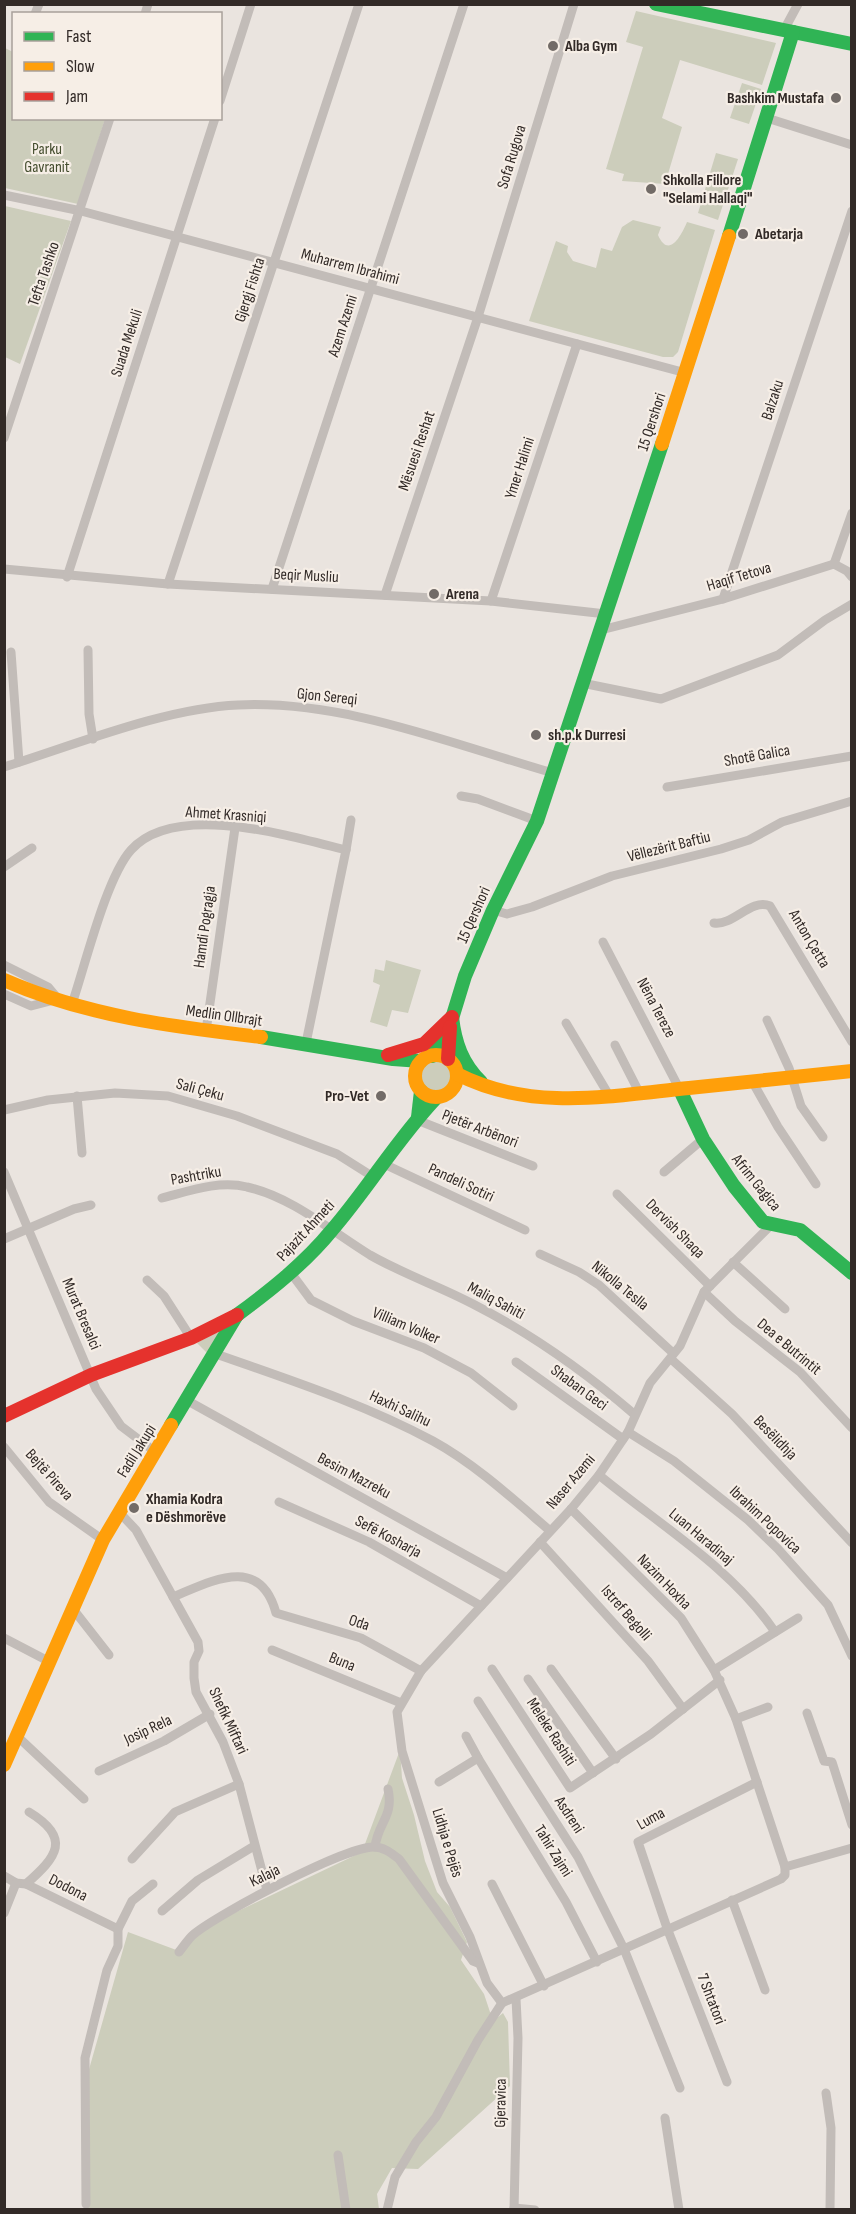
<svg xmlns="http://www.w3.org/2000/svg" width="856" height="2214" font-family="'Sofia Sans Condensed',sans-serif">
<style>
.green{fill:#cccdbb}
.lines{fill:none;stroke-linecap:round;stroke-linejoin:round}
.street{stroke:#c2bcb8;stroke-width:9}
.fast{stroke:#30b455;stroke-width:14}
.slow{stroke:#ff9f0a;stroke-width:14}
.jam{stroke:#e5322d;stroke-width:14}
.poi-dot{fill:#726b67;stroke:#f6eee6;stroke-width:2}
.labels{text-anchor:middle;dominant-baseline:central;stroke-width:4.5;stroke-linejoin:round;paint-order:stroke}
.poi-label{font-size:16px;font-weight:bold;fill:#322a27;stroke:#f6eee6;text-anchor:start}
.park-label{font-size:16px;fill:#444d2e;stroke:#f6eee6}
.street-label{font-size:16px;fill:#322a27;stroke:#f6eee6}
</style>
<rect width="100%" height="100%" fill="#eae4df"/>
<!-- green -->
<g class="green">
<polygon points="636,11 776,43 762,85 680,60 662,118 682,127 665,184 622,181 624,174 606,169 643,47 626,42"/>
<polygon points="5,48 13,52 14,118 105,119 78,204 5,188"/>
<polygon points="742,83 761,89 749,124 730,118"/>
<polygon points="716,153 738,159 718,220 698,213"/>
<polygon points="5,206 71,221 20,364 5,357"/>
<path d="M 633,220 L 661,227 L 658,235 C 669,260 682,234 687,222 L 715,230 L 678,352 L 673,357 L 663,357 L 529,321 L 556,241 L 568,246 L 567,252 L 573,261 L 596,268 L 601,248 L 612,251 L 622,227 Z"/>
<polygon points="386,960 421,970 408,1013 392,1010 387,1027 370,1022 380,985 373,982 375,969 384,971"/>
<circle cx="436" cy="1077" r="17"/>
<polygon points="214,1333 220,1333 210,1356 197,1343"/>
<polygon points="400,1750 402,1778 414,1815 425,1861 437,1892 450,1907 467,1942 461,1960 484,1994 490,2012 497,2018 503,2013 508,2022 510,2086 418,2169 392,2168 377,2194 379,2209 88,2210 86,2080 128,1932 179,1951 211,1924 362,1852"/>
</g>
<g class="lines">
<!-- street -->
<g class="street">
<polyline points="35,14 39,4"/>
<polyline points="145,14 148,4"/>
<polyline points="784,30 798,4"/>
<polyline points="220,101 251,4"/>
<polyline points="767,118 852,145"/>
<polyline points="4,195 81,211 686,373"/>
<polyline points="4,438 110,118"/>
<polyline points="834,564 852,513"/>
<polyline points="834,564 847,571 852,577"/>
<polyline points="4,569 168,584 491,601 606,614"/>
<polyline points="67,577 215,118"/>
<polyline points="168,584 359,4"/>
<polyline points="272,589 464,4"/>
<polyline points="385,595 478,317 574,4"/>
<polyline points="723,599 852,211"/>
<polyline points="491,601 577,344"/>
<polyline points="601,630 723,599 834,564"/>
<polyline points="88,650 89,714 93,739"/>
<polyline points="11,652 19,762"/>
<polyline points="582,683 661,699 778,655 825,620 852,604"/>
<path d="M 4,767 C 75,745 165,708 238,705 C 345,700 452,744 553,773"/>
<polyline points="667,787 852,756"/>
<polyline points="461,796 478,799 537,821"/>
<polyline points="346,850 351,820"/>
<polyline points="4,867 32,848"/>
<polyline points="493,910 507,914 532,907 612,876 721,849 749,840 782,822 852,801"/>
<path d="M 714,923 C 733,926 751,898 770,906 L 852,1042"/>
<polyline points="603,942 680,1090"/>
<polyline points="4,965 48,987 58,999 31,1006 4,994"/>
<path d="M 72,1004 C 85,966 106,878 131,850 C 175,801 290,836 346,850 L 306,1043"/>
<polyline points="767,1020 789,1068 801,1106 823,1137"/>
<polyline points="566,1023 610,1097"/>
<polyline points="206,1031 235,828"/>
<polyline points="615,1045 640,1094"/>
<polyline points="752,1081 778,1127 816,1184"/>
<polyline points="77,1096 82,1153"/>
<polyline points="4,1110 48,1100 115,1093 168,1096 237,1116 337,1154 375,1178"/>
<polyline points="417,1120 533,1166"/>
<polyline points="384,1164 525,1230"/>
<polyline points="4,1172 96,1389 121,1426 154,1451"/>
<polyline points="664,1172 703,1139"/>
<polyline points="617,1194 710,1286"/>
<path d="M 162,1198 C 189,1191 219,1180 247,1187 C 292,1197 331,1231 370,1255 C 403,1274 439,1286 473,1304 C 530,1333 585,1372 634,1414"/>
<polyline points="770,1226 704,1292 680,1346 650,1383 628,1432 599,1475 571,1509 421,1671 397,1712 402,1751 443,1883 470,1937 487,1983 502,2003 781,1879 785,1875 785,1867 852,1848"/>
<polyline points="4,1239 74,1209 91,1205"/>
<polyline points="540,1254 579,1272 599,1285 673,1353"/>
<polyline points="733,1262 785,1309"/>
<polyline points="291,1273 311,1300 353,1321 424,1348 471,1373 513,1406"/>
<polyline points="147,1280 164,1296 191,1338"/>
<polyline points="704,1292 735,1321 800,1372 852,1428"/>
<path d="M 216,1354 C 290,1380 364,1404 433,1441 C 475,1464 513,1499 549,1530"/>
<polyline points="671,1359 732,1414 852,1543"/>
<polyline points="516,1362 623,1439"/>
<polyline points="188,1401 507,1578"/>
<polyline points="628,1432 674,1461 748,1520 778,1549 828,1605 852,1656"/>
<polyline points="4,1447 49,1502 103,1540"/>
<path d="M 599,1475 C 658,1524 731,1567 775,1632"/>
<polyline points="279,1502 369,1542 481,1606"/>
<polyline points="571,1509 681,1618 714,1670 736,1719 785,1867"/>
<polyline points="119,1512 136,1530 198,1642 199,1651 194,1662 194,1678 196,1692 223,1742 239,1784 267,1890"/>
<polyline points="540,1542 648,1661 683,1709"/>
<path d="M 173,1597 C 212,1581 260,1554 276,1613 L 361,1638 L 421,1671"/>
<polyline points="73,1609 109,1655"/>
<polyline points="4,1638 50,1662"/>
<polyline points="272,1650 401,1703"/>
<polyline points="492,1669 570,1788 651,1734 720,1680"/>
<polyline points="551,1669 616,1759"/>
<polyline points="714,1670 798,1618"/>
<polyline points="528,1679 593,1773"/>
<polyline points="478,1701 578,1857 624,1949 680,2088"/>
<polyline points="807,1713 824,1761 832,1762 852,1825"/>
<polyline points="736,1719 768,1707"/>
<polyline points="466,1736 478,1758"/>
<polyline points="18,1737 84,1799"/>
<polyline points="99,1771 164,1741 210,1714"/>
<polyline points="439,1782 478,1758 566,1902 597,1962"/>
<path d="M 375,1847 C 378,1822 394,1817 388,1789"/>
<polyline points="132,1859 175,1812 239,1784"/>
<polyline points="4,1876 16,1883 26,1884 118,1929"/>
<path d="M 26,1884 C 57,1857 72,1838 29,1812"/>
<polyline points="492,1884 544,1986"/>
<polyline points="732,1900 765,1990"/>
<polyline points="162,1911 198,1880 254,1846"/>
<polyline points="4,1913 16,1883"/>
<path d="M 179,1952 C 184,1946 188,1939 194,1934 C 218,1914 346,1846 374,1847 C 384,1847 391,1853 399,1859 L 473,1961 L 478,1963"/>
<polyline points="727,2082 667,1928 638,1842 757,1782"/>
<polyline points="826,2093 831,2128 830,2210"/>
<polyline points="665,2118 679,2210"/>
<polyline points="338,2155 346,2210"/>
<polyline points="86,2204 85,2058 107,1970 118,1946 118,1929 132,1901 153,1884"/>
<polyline points="514,2208 535,2210"/>
<polyline points="387,2210 395,2177 416,2142 436,2117 478,2040 502,2003"/>
<polyline points="514,2210 518,2038 516,1999"/>
</g>
<!-- fast -->
<g class="fast">
<polyline points="656,4 852,44"/>
<polyline points="729,236 793,32"/>
<path d="M 452,1017 C 455,1043 462,1063 481,1082"/>
<polyline points="261,1037 393,1059 421,1061"/>
<polyline points="432,1056 450,1025 465,976 493,910 537,821 662,444"/>
<polyline points="680,1090 703,1139 734,1186 763,1222 800,1230 852,1273"/>
<polyline points="418,1117 421,1091"/>
<path d="M 237,1315 C 271,1290 305,1263 332,1230 C 369,1187 398,1138 437,1097"/>
<polyline points="171,1425 237,1315"/>
</g>
<!-- slow -->
<g class="slow">
<polyline points="662,444 729,236"/>
<path d="M 4,980 C 86,1016 173,1027 261,1037"/>
<circle cx="436" cy="1076" r="21"/>
<path d="M 457,1074 C 531,1112 611,1096 689,1088 C 743,1082 798,1077 852,1071"/>
<polyline points="4,1765 103,1540 171,1425"/>
</g>
<!-- jam -->
<g class="jam">
<polyline points="388,1055 424,1044 452,1017"/>
<polyline points="448,1059 450,1027"/>
<polyline points="4,1416 91,1375 191,1338 237,1315"/>
</g>
</g>
<!-- markers -->
<g class="poi-dot">
<circle cx="553" cy="46" r="6"/>
<circle cx="836" cy="98" r="6"/>
<circle cx="651" cy="189" r="6"/>
<circle cx="743" cy="234" r="6"/>
<circle cx="434" cy="594" r="6"/>
<circle cx="536" cy="735" r="6"/>
<circle cx="381" cy="1096" r="6"/>
<circle cx="134" cy="1508" r="6"/>
</g>
<g class="labels">
<!-- poi labels -->
<g class="poi-label">
<text x="565" y="46">Alba Gym</text>
<text x="824" y="98" text-anchor="end">Bashkim Mustafa</text>
<text x="663" y="180">Shkolla Fillore<tspan x="663" dy="18">"Selami Hallaqi"</tspan></text>
<text x="755" y="234">Abetarja</text>
<text x="446" y="594">Arena</text>
<text x="548" y="735">sh.p.k Durresi</text>
<text x="369" y="1096" text-anchor="end">Pro-Vet</text>
<text x="146" y="1499">Xhamia Kodra<tspan x="146" dy="18">e Dëshmorëve</tspan></text>
</g>
<!-- park labels -->
<g class="park-label">
<text x="47" y="149">Parku<tspan x="47" dy="18">Gavranit</tspan></text>
</g>
<!-- street labels -->
<g class="street-label">
<text transform="translate(512 157) rotate(-73)">Sofa Rugova</text>
<text transform="translate(350 267) rotate(15)">Muharrem Ibrahimi</text>
<text transform="translate(44 274) rotate(-71)">Tefta Tashko</text>
<text transform="translate(250 290) rotate(-72)">Gjergj Fishta</text>
<text transform="translate(343 326) rotate(-72)">Azem Azemi</text>
<text transform="translate(127 343) rotate(-72)">Suada Mekuli</text>
<text transform="translate(773 400) rotate(-72)">Balzaku</text>
<text transform="translate(652 422) rotate(-72)">15 Qershori</text>
<text transform="translate(417 451) rotate(-71)">Mësuesi Reshat</text>
<text transform="translate(520 468) rotate(-72)">Ymer Halimi</text>
<text transform="translate(306 576) rotate(3)">Beqir Musliu</text>
<text transform="translate(739 577) rotate(-17)">Haqif Tetova</text>
<text transform="translate(327 697) rotate(6)">Gjon Sereqi</text>
<text transform="translate(757 756) rotate(-10)">Shotë Galica</text>
<text transform="translate(226 815) rotate(4)">Ahmet Krasniqi</text>
<text transform="translate(669 847) rotate(-14)">Vëllezërit Baftiu</text>
<text transform="translate(474 915) rotate(-66)">15 Qershori</text>
<text transform="translate(205 927) rotate(-82)">Hamdi Pogragja</text>
<text transform="translate(809 939) rotate(59)">Anton Çetta</text>
<text transform="translate(656 1008) rotate(62)">Nëna Tereze</text>
<text transform="translate(224 1016) rotate(8)">Medlin Ollbrajt</text>
<text transform="translate(200 1090) rotate(15)">Sali Çeku</text>
<text transform="translate(480 1129) rotate(21)">Pjetër Arbënori</text>
<text transform="translate(196 1176) rotate(-10)">Pashtriku</text>
<text transform="translate(461 1183) rotate(25)">Pandeli Sotiri</text>
<text transform="translate(756 1183) rotate(51)">Afrim Gagica</text>
<text transform="translate(675 1229) rotate(45)">Dervish Shaqa</text>
<text transform="translate(306 1231) rotate(-47)">Pajazit Ahmeti</text>
<text transform="translate(620 1286) rotate(39)">Nikolla Teslla</text>
<text transform="translate(496 1301) rotate(28)">Maliq Sahiti</text>
<text transform="translate(81 1314) rotate(67)">Murat Bresalci</text>
<text transform="translate(406 1326) rotate(23)">Villiam Volker</text>
<text transform="translate(789 1347) rotate(40)">Dea e Butrintit</text>
<text transform="translate(579 1388) rotate(36)">Shaban Geci</text>
<text transform="translate(400 1409) rotate(25)">Haxhi Salihu</text>
<text transform="translate(775 1438) rotate(46)">Besëlidhja</text>
<text transform="translate(137 1451) rotate(-58)">Fadil Jakupi</text>
<text transform="translate(49 1475) rotate(48)">Bejtë Pireva</text>
<text transform="translate(354 1476) rotate(28)">Besim Mazreku</text>
<text transform="translate(571 1482) rotate(-50)">Naser Azemi</text>
<text transform="translate(765 1520) rotate(43)">Ibrahim Popovica</text>
<text transform="translate(388 1537) rotate(28)">Sefë Kosharja</text>
<text transform="translate(701 1537) rotate(40)">Luan Haradinaj</text>
<text transform="translate(664 1582) rotate(46)">Nazim Hoxha</text>
<text transform="translate(626 1613) rotate(49)">Istref Begolli</text>
<text transform="translate(359 1623) rotate(19)">Oda</text>
<text transform="translate(342 1662) rotate(22)">Buna</text>
<text transform="translate(228 1721) rotate(65)">Shefik Miftari</text>
<text transform="translate(148 1730) rotate(-25)">Josip Rela</text>
<text transform="translate(551 1732) rotate(57)">Meleke Rashiti</text>
<text transform="translate(569 1815) rotate(57)">Asdreni</text>
<text transform="translate(651 1819) rotate(-29)">Luma</text>
<text transform="translate(447 1843) rotate(73)">Lidhja e Pejës</text>
<text transform="translate(553 1851) rotate(58)">Tahir Zajmi</text>
<text transform="translate(265 1876) rotate(-26)">Kalaja</text>
<text transform="translate(68 1888) rotate(27)">Dodona</text>
<text transform="translate(711 1999) rotate(69)">7 Shtatori</text>
<text transform="translate(501 2103) rotate(-89)">Gjeravica</text>
</g>
</g>
<!-- border -->
<rect width="856" height="2214" fill="none" stroke="#322a27" stroke-width="12"/>
<!-- legend -->
<rect x="12" y="12" width="210" height="108" fill="#f6eee6" stroke="#a8a09a" stroke-width="1.5"/>
<rect x="24" y="32" width="30" height="9" fill="#30b455" stroke="#a8a09a" stroke-width="1.5"/>
<text x="66" y="42" font-size="18" fill="#322a27">Fast</text>
<rect x="24" y="62" width="30" height="9" fill="#ff9f0a" stroke="#a8a09a" stroke-width="1.5"/>
<text x="66" y="72" font-size="18" fill="#322a27">Slow</text>
<rect x="24" y="92" width="30" height="9" fill="#e5322d" stroke="#a8a09a" stroke-width="1.5"/>
<text x="66" y="102" font-size="18" fill="#322a27">Jam</text>
</svg>
